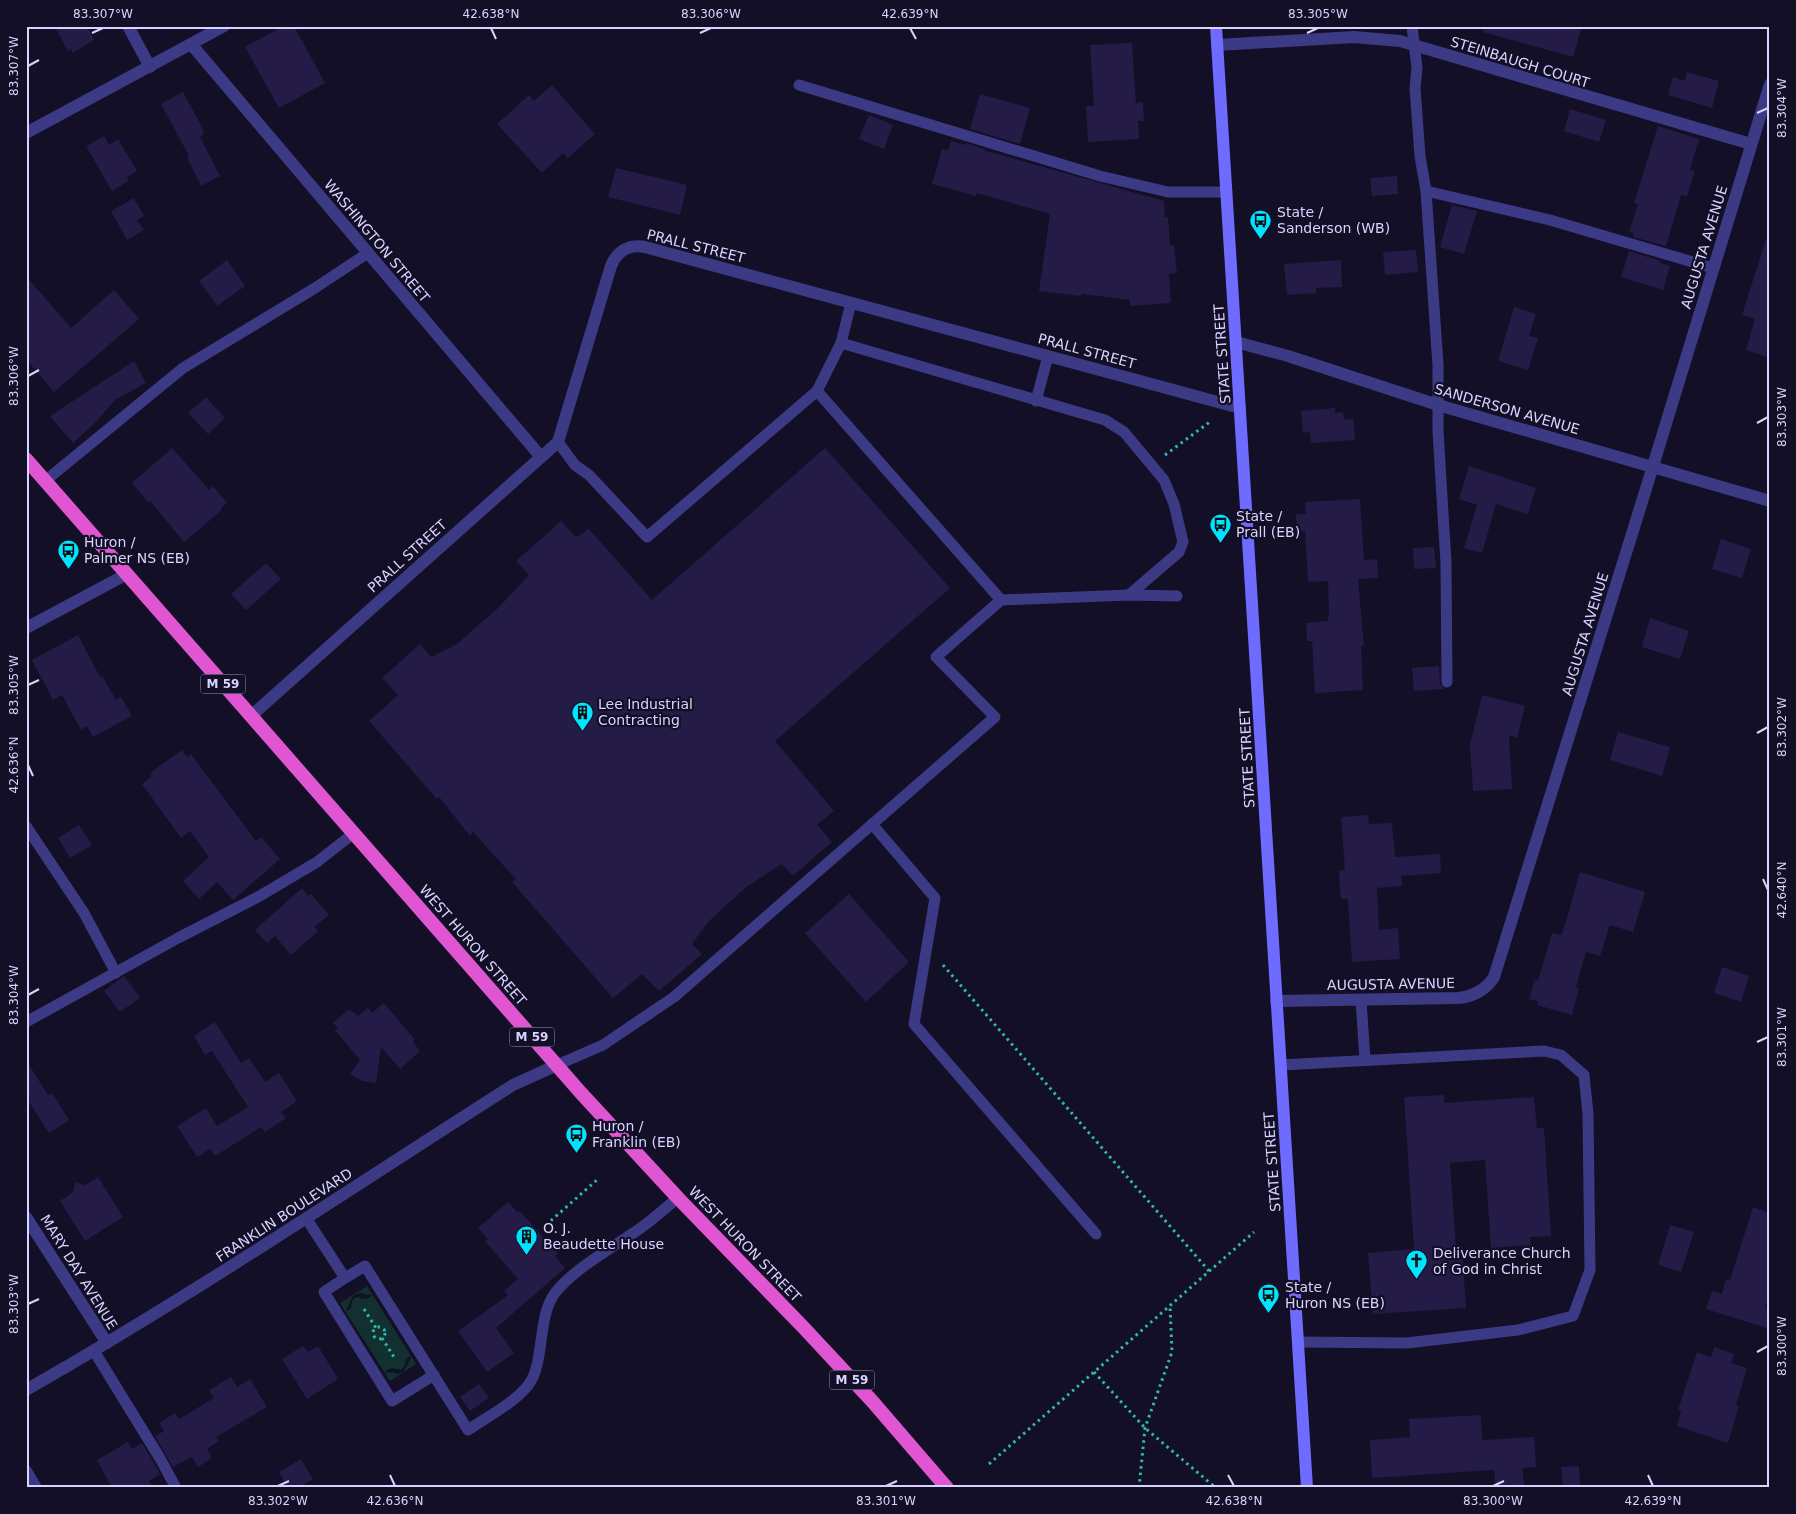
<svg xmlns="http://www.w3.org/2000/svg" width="1796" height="1514" font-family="'DejaVu Sans',sans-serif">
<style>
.green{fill:#12302f;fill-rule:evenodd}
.building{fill:#241b47}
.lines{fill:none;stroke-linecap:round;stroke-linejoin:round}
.path{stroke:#2fb8b0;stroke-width:3;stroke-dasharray:2.5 4;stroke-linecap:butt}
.service{stroke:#3d3a85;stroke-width:11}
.minor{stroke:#3d3a85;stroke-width:12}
.secondary{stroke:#6f6bff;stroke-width:12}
.trunk{stroke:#e055d1;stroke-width:14}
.ticks{fill:none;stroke:#d9d4ff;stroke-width:2}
.labels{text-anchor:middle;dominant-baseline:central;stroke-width:4.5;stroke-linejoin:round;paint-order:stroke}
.shield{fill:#130f26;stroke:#9e99be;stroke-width:1}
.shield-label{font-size:12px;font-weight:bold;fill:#d9d4ff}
.street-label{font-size:14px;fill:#d9d4ff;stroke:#130f26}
.poi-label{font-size:14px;fill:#d9d4ff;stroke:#130f26;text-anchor:start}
.neatline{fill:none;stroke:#d9d4ff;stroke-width:2}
.ticks-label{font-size:12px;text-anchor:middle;fill:#d9d4ff}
</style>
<rect width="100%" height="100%" fill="#130f26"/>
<!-- green -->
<path class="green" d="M 367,1286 L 416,1364 L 390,1381 L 340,1303 ZM 360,1293 L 367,1295 L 370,1294 L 372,1296 L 366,1299 L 356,1297 L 352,1301 L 351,1308 L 347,1311 L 346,1309 C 352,1304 348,1295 360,1293 ZM 410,1356 L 411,1358 L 404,1371 L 399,1374 L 390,1372 L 387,1373 L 385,1372 L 391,1368 L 401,1370 L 404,1366 L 406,1359 Z"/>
<!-- building -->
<g class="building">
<polygon points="54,26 87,26 94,40 72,53 71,49 68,51"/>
<polygon points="283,26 294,26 325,83 279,108 245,47"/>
<polygon points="1484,26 1582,26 1573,57 1483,32"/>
<polygon points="1132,43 1136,103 1143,102 1144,121 1138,121 1139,139 1088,142 1086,106 1094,106 1090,45"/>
<polygon points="1687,72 1719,81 1712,108 1668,95 1673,77 1685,81"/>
<polygon points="552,85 595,134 568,158 563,153 542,173 497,124 529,95 534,101"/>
<polygon points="183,92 202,127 204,134 200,137 220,176 201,186 187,157 189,156 161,104"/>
<polygon points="980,94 1030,108 1020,144 970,129"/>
<polygon points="1570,109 1606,120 1599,142 1564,131"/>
<polygon points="869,115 893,125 884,149 859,139"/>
<polygon points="1658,126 1699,139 1690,169 1695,171 1687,196 1681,195 1666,246 1633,237 1634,233 1629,232 1638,204 1634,203"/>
<polygon points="104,136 109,145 118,139 137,171 127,177 129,181 112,191 86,146"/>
<polygon points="951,141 966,145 966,143 987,150 983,150 1164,201 1165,218 1168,217 1170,245 1174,245 1177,273 1169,274 1171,303 1130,306 1130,300 1082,294 1081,296 1039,291 1050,214 977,193 976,196 932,184 942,149 948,150"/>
<polygon points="616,168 687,185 680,215 608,197"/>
<polygon points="1397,176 1398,194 1372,196 1370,178"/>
<polygon points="134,198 144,216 137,220 144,230 127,240 111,211"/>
<polygon points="1452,205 1477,211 1464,254 1440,247"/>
<polygon points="1766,239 1770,240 1770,358 1746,350 1755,319 1742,315"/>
<polygon points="1416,250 1418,272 1385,275 1383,252"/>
<polygon points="1629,251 1661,261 1660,263 1670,266 1663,290 1621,277"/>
<polygon points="227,260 245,286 217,306 199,281"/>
<polygon points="1341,260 1342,287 1316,288 1316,293 1287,295 1284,264"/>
<polygon points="26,276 71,328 114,290 139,319 54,392 26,359"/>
<polygon points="1514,307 1536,314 1529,336 1538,338 1528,370 1498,361"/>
<polygon points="134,361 146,383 115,400 95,423 73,443 50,416"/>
<polygon points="206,397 225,418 208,434 188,413"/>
<polygon points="1335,408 1335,413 1343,412 1344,420 1353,419 1355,440 1311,443 1310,432 1303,433 1301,411"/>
<polygon points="172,448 209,490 213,486 227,503 221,508 222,510 184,542 150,501 148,502 132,483"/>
<polygon points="825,448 950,588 775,741 834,811 817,825 832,842 793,876 782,864 746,887 708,922 692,944 702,954 659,991 642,974 613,998 512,882 516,879 473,832 470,836 439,797 437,799 369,721 398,695 382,678 420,644 431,657 457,644 498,608 529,575 516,561 561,521 576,537 589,529 652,600"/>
<polygon points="1469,466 1536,488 1528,514 1496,504 1482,553 1464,548 1477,505 1459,499"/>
<polygon points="1360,499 1364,560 1377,559 1378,578 1358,579 1364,646 1361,646 1363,690 1315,693 1312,641 1307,641 1306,623 1328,621 1328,617 1329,617 1328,581 1308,582 1305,531 1297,532 1296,514 1306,514 1305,502"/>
<polygon points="1721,539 1751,549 1742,578 1712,569"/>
<polygon points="1434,547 1436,568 1414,569 1413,548"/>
<polygon points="266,563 281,579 246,610 231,594"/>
<polygon points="1650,618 1689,631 1680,659 1642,647"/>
<polygon points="78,635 100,677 102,676 116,700 121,697 132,716 93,737 87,726 81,730 62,695 53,700 32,660"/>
<polygon points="1439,666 1440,683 1444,689 1414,691 1412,668"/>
<polygon points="1482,695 1525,706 1517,738 1509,735 1512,789 1473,791 1470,745"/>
<polygon points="1618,732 1670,747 1662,776 1610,760"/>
<polygon points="182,750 187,757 191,754 256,841 261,837 280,859 233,900 217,882 199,899 183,881 209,857 190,831 181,838 142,784 152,776 150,773"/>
<polygon points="1368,815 1369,824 1392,823 1395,857 1440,854 1441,873 1401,876 1402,886 1377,888 1379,930 1398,928 1400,959 1352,962 1348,899 1341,899 1340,891 1339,871 1345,870 1341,817"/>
<polygon points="79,825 92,845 70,858 58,838"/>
<polygon points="1580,872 1645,892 1633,932 1610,925 1600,956 1586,952 1576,987 1579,988 1572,1015 1537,1005 1538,1001 1529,999 1535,980 1538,981 1552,933 1562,935"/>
<polygon points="302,888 308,896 311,894 329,915 314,927 318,931 291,955 275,936 267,943 255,930"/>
<polygon points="849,894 909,962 866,1002 805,933"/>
<polygon points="1722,967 1749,976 1741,1002 1714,993"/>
<polygon points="124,976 140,998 120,1012 104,991"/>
<polygon points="384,1003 415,1040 413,1042 420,1051 400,1069 381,1047 376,1083 362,1081 350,1074 360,1060 335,1030 338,1028 333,1023 349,1009 358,1016 368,1008 372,1013"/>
<polygon points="215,1022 241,1063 249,1058 265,1082 279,1073 297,1101 281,1112 286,1118 265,1132 261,1127 215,1156 210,1149 197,1157 177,1126 206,1108 217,1126 248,1107 212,1051 205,1055 194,1036"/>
<polygon points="26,1060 48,1095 52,1093 69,1120 49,1133 26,1097"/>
<polygon points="1444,1095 1444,1103 1534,1097 1537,1128 1544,1128 1551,1236 1530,1237 1531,1245 1491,1248 1485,1160 1450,1163 1456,1246 1462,1246 1466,1308 1373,1314 1368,1253 1414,1249 1404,1097"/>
<polygon points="98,1177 123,1217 85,1241 60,1201 73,1192 75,1182 85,1185"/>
<polygon points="508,1202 518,1213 520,1211 558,1254 555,1256 565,1268 496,1328 514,1353 487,1372 458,1331 508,1295 504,1291 518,1279 485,1241 488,1239 478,1228"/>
<polygon points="1753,1207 1770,1213 1770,1293 1765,1308 1770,1309 1770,1329 1706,1309 1712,1291 1722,1294 1726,1279 1730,1280"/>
<polygon points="1670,1225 1694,1232 1681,1272 1658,1265"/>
<polygon points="303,1346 308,1352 318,1346 338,1379 307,1399 282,1359"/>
<polygon points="1714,1347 1734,1354 1731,1363 1747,1368 1736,1405 1739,1406 1728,1443 1677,1426 1681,1411 1678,1410 1697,1352 1711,1357"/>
<polygon points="231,1377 237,1387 250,1379 267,1407 216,1437 219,1441 207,1449 212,1458 198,1467 192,1457 173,1467 155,1436 164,1431 159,1423 175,1413 179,1419 214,1398 209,1390"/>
<polygon points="479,1384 489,1398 470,1411 460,1397"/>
<polygon points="1481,1415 1482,1440 1534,1437 1536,1467 1522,1468 1525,1488 1496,1488 1494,1470 1372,1478 1370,1440 1410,1437 1409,1419"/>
<polygon points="128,1442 132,1449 142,1443 154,1464 160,1474 149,1481 153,1488 112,1488 97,1460"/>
<polygon points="301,1459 313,1479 298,1488 288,1488 279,1472"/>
<polygon points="1579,1466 1580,1488 1563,1488 1561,1467"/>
</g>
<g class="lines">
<!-- path -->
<g class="path">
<polyline points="1165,455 1211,421"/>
<polyline points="943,965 1209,1271"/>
<polyline points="546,1225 598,1179"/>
<polyline points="364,1309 376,1328"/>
<circle cx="379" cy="1333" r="6"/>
<polyline points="382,1338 394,1357"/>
<polyline points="1094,1372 1145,1428 1216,1488"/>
<polyline points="989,1464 1254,1232"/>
<polyline points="1139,1488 1145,1428 1172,1352 1170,1306"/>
</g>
<!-- service -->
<g class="service">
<polyline points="1412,26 1417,68 1415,88 1420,156 1426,191 1438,365 1438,431 1446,563 1447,682"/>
<polyline points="799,85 1100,176 1168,192 1227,192"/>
<polyline points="1426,191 1550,220 1713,268"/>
<polyline points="841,343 1105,420 1124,432 1164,480 1174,504 1183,542 1179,552 1129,595"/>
<polyline points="817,391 841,343 851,303"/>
<polyline points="1036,401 1048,356"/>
<polyline points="45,481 183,368 315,288 368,253"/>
<polyline points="1001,600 1129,595 1177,596"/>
<polyline points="872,824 935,898 914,1024 1096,1234"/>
<polyline points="26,826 84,913 116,973"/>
<polyline points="1361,1000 1365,1060"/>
<polyline points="26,1022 178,938 258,897 317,862 354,833"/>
<polyline points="557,1065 603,1045 674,997 995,717 936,657 1001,600 817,391 647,537 589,475 575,465 558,442"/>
<polyline points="1281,1065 1544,1051 1561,1055 1584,1075 1588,1114 1590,1270 1573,1316 1518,1330 1407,1343 1298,1342"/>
<path d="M 306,1218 L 345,1278 L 365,1266 L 468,1430 C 487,1417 516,1402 529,1384 C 545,1362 537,1317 555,1293 C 574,1268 616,1246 642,1227 C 655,1218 666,1207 678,1198"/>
<polyline points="345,1278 324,1292 392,1401 434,1375"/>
<polyline points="94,1351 161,1460 176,1488"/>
</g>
<!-- minor -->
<g class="minor">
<polyline points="128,26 150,67"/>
<polyline points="191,44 541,457"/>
<polyline points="1217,45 1354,37 1400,41 1751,144"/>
<polyline points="26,133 224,26"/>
<polyline points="1236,342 1288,356 1438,405 1770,501"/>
<polyline points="26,628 127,574"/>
<path d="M 251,716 L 558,442 L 611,266 C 617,251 629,244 645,247 L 1240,408"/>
<path d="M 1276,1001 L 1459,998 C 1474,996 1486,990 1494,977 L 1645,492 L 1770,84"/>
<polyline points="26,1217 107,1343"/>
<path d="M 26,1390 C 193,1295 351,1188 513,1085 L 557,1065"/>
<polyline points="26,1471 36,1488"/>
</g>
<!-- secondary -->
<polyline class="secondary" points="1216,26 1307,1488"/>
<!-- trunk -->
<polyline class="trunk" points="26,459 581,1093 678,1198 804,1328 872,1401 947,1488"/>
</g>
<!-- ticks -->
<path class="ticks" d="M 491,28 L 496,39M 910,28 L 916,39M 92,33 L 103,28M 700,33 L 711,28M 1307,33 L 1318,28M 28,66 L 39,60M 1757,113 L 1768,108M 28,376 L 39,370M 1757,423 L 1768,417M 28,685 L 39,680M 1757,733 L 1768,727M 28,765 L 33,776M 1763,879 L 1768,890M 28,995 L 39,989M 1757,1042 L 1768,1037M 28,1304 L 39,1299M 1757,1352 L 1768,1346M 390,1475 L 395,1486M 1228,1475 L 1234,1486M 1648,1475 L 1653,1486M 278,1486 L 289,1481M 886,1486 L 897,1481M 1493,1486 L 1504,1481"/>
<!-- icons -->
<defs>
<symbol id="bus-pin" viewBox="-11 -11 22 30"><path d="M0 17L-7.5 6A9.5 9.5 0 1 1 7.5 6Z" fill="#00e5ff" stroke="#130f26"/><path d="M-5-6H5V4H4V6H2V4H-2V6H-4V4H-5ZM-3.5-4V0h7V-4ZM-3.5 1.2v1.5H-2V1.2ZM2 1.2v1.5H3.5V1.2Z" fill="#111"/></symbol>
<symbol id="building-pin" viewBox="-11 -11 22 30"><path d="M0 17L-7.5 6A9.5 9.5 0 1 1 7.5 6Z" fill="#00e5ff" stroke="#130f26"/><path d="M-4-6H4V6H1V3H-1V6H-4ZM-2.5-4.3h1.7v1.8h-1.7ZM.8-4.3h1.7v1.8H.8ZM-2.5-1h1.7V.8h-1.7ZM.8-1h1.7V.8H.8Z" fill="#111"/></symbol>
<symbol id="church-pin" viewBox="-11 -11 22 30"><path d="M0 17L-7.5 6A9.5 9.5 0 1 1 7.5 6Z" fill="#00e5ff" stroke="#130f26"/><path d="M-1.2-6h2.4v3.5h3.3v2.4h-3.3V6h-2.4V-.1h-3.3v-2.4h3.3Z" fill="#111"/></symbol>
</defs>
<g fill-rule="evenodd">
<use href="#bus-pin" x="1248" y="208" width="25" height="34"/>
<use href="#bus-pin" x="1208" y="512" width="25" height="34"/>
<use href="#bus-pin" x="56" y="538" width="25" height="34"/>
<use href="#building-pin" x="570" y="700" width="25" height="34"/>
<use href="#bus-pin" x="564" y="1122" width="25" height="34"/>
<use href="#building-pin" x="514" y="1224" width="25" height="34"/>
<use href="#church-pin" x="1404" y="1248" width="25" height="34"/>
<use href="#bus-pin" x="1256" y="1282" width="25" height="34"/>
</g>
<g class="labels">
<!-- shield labels -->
<g class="shield">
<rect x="200.5" y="674.5" width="45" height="19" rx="4"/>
<rect x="509.5" y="1027.5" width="45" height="19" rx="4"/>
<rect x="829.5" y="1370.5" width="45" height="19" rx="4"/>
</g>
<g class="shield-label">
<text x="223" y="684">M 59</text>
<text x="532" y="1037">M 59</text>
<text x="852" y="1380">M 59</text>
</g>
<!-- street labels -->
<g class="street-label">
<text transform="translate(1520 62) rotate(17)">STEINBAUGH COURT</text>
<text transform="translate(377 241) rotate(50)">WASHINGTON STREET</text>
<text transform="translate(696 246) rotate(14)">PRALL STREET</text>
<text transform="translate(1704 247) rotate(-73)">AUGUSTA AVENUE</text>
<text transform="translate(1087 351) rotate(15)">PRALL STREET</text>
<text transform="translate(1222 354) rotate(-94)">STATE STREET</text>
<text transform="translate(1507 409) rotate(16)">SANDERSON AVENUE</text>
<text transform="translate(407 556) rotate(-42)">PRALL STREET</text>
<text transform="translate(1585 634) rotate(-73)">AUGUSTA AVENUE</text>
<text transform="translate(1247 758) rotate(-93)">STATE STREET</text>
<text transform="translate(473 945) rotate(49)">WEST HURON STREET</text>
<text transform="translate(1391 984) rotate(-1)">AUGUSTA AVENUE</text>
<text transform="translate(1272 1162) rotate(-94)">STATE STREET</text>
<text transform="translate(284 1215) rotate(-33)">FRANKLIN BOULEVARD</text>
<text transform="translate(745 1244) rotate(46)">WEST HURON STREET</text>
<text transform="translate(79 1272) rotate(58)">MARY DAY AVENUE</text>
</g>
<!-- poi labels -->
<g class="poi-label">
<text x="1277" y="212">State /<tspan x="1277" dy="16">Sanderson (WB)</tspan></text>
<text x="1236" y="516">State /<tspan x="1236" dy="16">Prall (EB)</tspan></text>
<text x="84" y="542">Huron /<tspan x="84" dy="16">Palmer NS (EB)</tspan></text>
<text x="598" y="704">Lee Industrial<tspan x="598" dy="16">Contracting</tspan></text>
<text x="592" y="1126">Huron /<tspan x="592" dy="16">Franklin (EB)</tspan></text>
<text x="543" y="1228">O. J.<tspan x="543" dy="16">Beaudette House</tspan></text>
<text x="1433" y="1253">Deliverance Church<tspan x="1433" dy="16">of God in Christ</tspan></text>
<text x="1285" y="1287">State /<tspan x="1285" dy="16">Huron NS (EB)</tspan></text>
</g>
</g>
<!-- border -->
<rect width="1796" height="1514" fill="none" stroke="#130f26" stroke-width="55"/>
<rect x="28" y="28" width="1740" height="1458" class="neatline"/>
<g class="ticks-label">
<text x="103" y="18">83.307°W</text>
<text x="491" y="18">42.638°N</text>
<text x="711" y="18">83.306°W</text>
<text x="910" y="18">42.639°N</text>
<text x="1318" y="18">83.305°W</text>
<text transform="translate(14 66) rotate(-90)" y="4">83.307°W</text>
<text transform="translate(1782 108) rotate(-90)" y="4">83.304°W</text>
<text transform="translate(14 376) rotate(-90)" y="4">83.306°W</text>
<text transform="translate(1782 417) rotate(-90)" y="4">83.303°W</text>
<text transform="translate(14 685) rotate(-90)" y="4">83.305°W</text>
<text transform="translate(1782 727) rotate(-90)" y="4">83.302°W</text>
<text transform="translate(14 765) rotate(-90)" y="4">42.636°N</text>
<text transform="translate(1782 890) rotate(-90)" y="4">42.640°N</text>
<text transform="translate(14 995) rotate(-90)" y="4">83.304°W</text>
<text transform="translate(1782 1037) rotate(-90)" y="4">83.301°W</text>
<text transform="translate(14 1304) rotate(-90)" y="4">83.303°W</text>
<text transform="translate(1782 1346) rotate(-90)" y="4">83.300°W</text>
<text x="278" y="1505">83.302°W</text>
<text x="395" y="1505">42.636°N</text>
<text x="886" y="1505">83.301°W</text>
<text x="1234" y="1505">42.638°N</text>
<text x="1493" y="1505">83.300°W</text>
<text x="1653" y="1505">42.639°N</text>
</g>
</svg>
